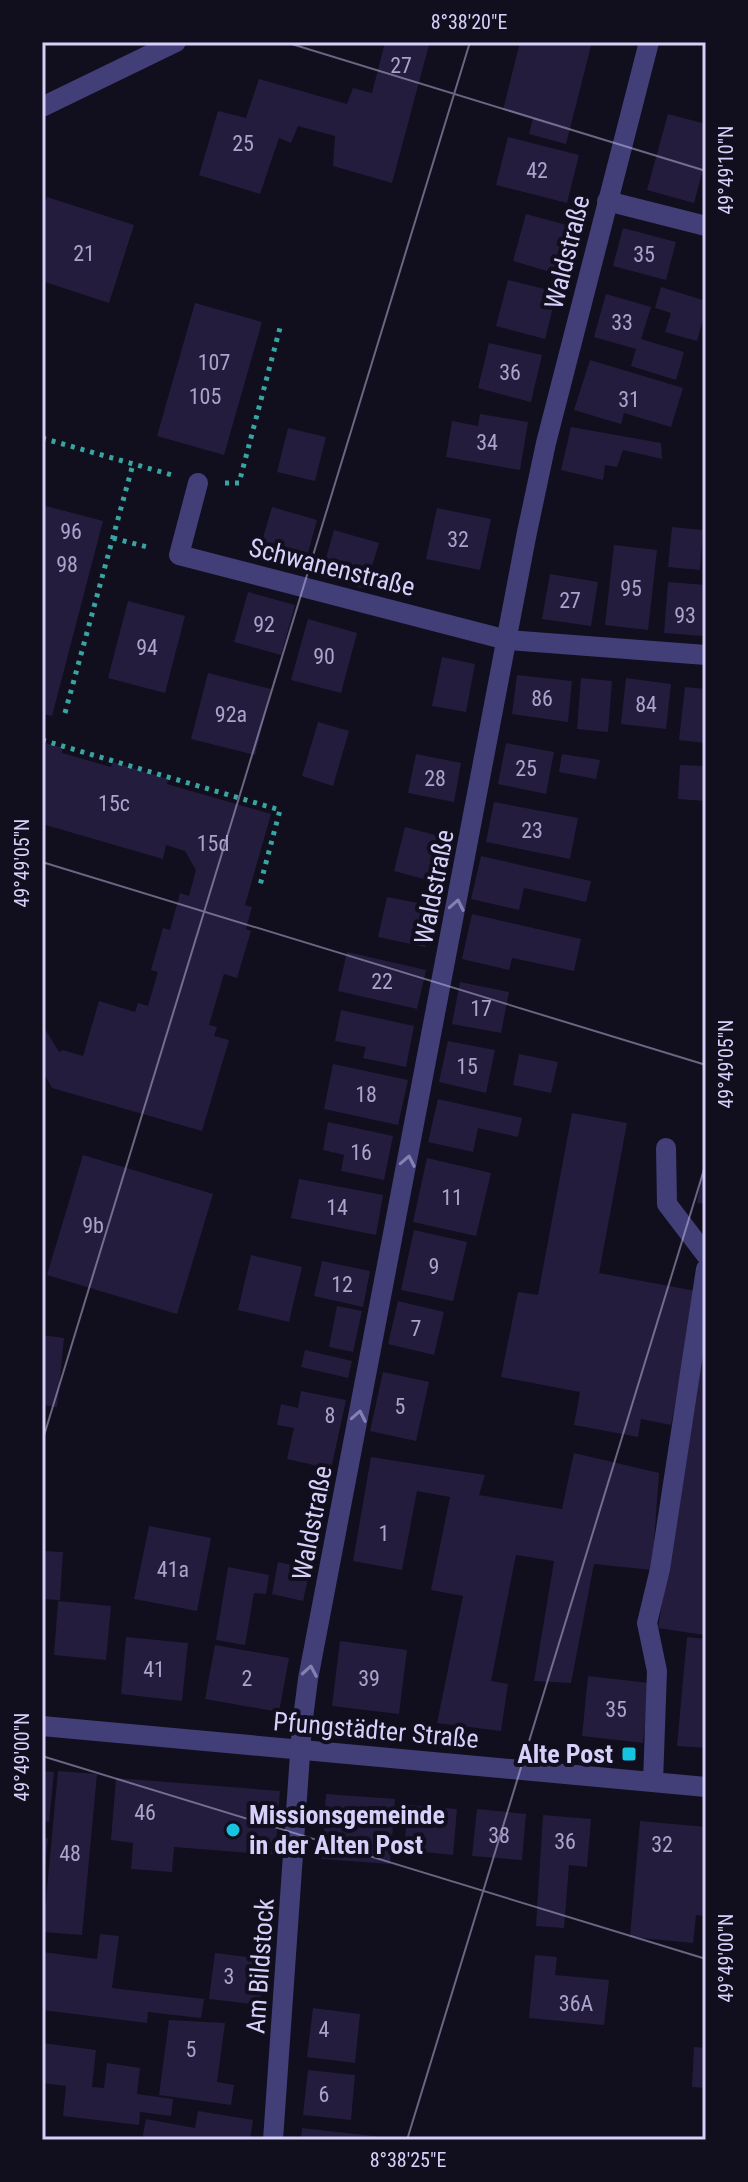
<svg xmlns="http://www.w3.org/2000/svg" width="748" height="2182" font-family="'Roboto Condensed',sans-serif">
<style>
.building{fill:#241c3d}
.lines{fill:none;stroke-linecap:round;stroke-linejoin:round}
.path{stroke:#39a5a2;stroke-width:5;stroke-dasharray:4 6;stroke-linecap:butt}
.minor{stroke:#423e78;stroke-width:20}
.oneway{stroke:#8580b2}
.ticks{fill:none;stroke:#d6d0fa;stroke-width:2;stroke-opacity:0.45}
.poi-dot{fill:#16c4e0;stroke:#110e1e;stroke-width:3}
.labels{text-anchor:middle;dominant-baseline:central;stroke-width:8;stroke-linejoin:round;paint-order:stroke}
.number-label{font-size:22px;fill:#aaa3cb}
.street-label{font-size:26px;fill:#d6d0fa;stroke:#110e1e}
.poi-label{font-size:26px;font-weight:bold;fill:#d6d0fa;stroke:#110e1e;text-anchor:end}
.neatline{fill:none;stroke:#d6d0fa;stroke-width:3}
.ticks-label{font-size:20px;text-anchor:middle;fill:#d6d0fa}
</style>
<rect width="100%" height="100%" fill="#110e1e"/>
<!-- building -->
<g class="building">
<polygon points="385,42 417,42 429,45 392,183 333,166 335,136 298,126 291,143 279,138 260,194 199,175 218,111 246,118 259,79 347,104 353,88 372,93"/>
<polygon points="520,42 592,42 566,144 529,134 533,118 503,110"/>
<polygon points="668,114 706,124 706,158 694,203 647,190"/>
<polygon points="508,137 579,155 567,203 496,185"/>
<polygon points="47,197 134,225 109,303 42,281 42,212"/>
<polygon points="526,214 574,227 561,275 513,261"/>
<polygon points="623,228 676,242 666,280 613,266"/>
<polygon points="508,280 557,292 545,339 496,326"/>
<polygon points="661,287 706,301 706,309 697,341 665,332 671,313 655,308"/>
<polygon points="606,294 651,307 641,339 684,352 676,380 631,366 636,349 594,337"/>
<polygon points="195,303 262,322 224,455 157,436"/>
<polygon points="489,343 542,355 531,402 478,388"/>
<polygon points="590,360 683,388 671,427 624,413 621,424 574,410"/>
<polygon points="480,414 528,422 520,470 446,457 452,421 478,426"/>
<polygon points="571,427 661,443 662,459 623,450 617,467 605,465 603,480 561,470"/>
<polygon points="288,428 326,437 315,481 277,472"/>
<polygon points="42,505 103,521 52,716 42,714"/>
<polygon points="272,507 317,520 303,571 257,558"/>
<polygon points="437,508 491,519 480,570 426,559"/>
<polygon points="672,527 703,530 700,570 668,567"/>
<polygon points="334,530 379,543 365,589 321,576"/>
<polygon points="614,545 657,550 648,630 605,625"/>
<polygon points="550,574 598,582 591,626 542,619"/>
<polygon points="668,582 706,585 703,636 664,633"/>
<polygon points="248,592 295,605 281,655 234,642"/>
<polygon points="128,601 185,616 165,693 108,678"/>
<polygon points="308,619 357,633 341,693 291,680"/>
<polygon points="442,657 475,664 466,712 432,706"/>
<polygon points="208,673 271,689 255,755 191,739"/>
<polygon points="517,675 572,681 568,722 512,714"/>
<polygon points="581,678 612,681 608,732 577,729"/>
<polygon points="626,678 671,684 666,729 621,724"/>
<polygon points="685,687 706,689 706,743 679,740"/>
<polygon points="318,722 349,731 333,786 302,776"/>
<polygon points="42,742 63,748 62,753 111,767 113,762 168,779 167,784 271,814 245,905 252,907 246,929 251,931 237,978 224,974 209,1025 217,1027 214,1036 229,1040 202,1131 52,1088 46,1077 42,1079 42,1031 45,1029 59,1052 63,1050 83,1056 99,1001 135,1012 138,1003 148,1006 158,972 151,970 163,928 170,930 180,893 189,896 196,870 185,851 166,845 163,859 42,824"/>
<polygon points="506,743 554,752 546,794 498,784"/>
<polygon points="416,754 461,763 454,802 408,793"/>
<polygon points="562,754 600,760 596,779 559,772"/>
<polygon points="680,765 706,766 706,801 678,799"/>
<polygon points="494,802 578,818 570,859 486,842"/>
<polygon points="405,827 454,840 442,884 394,871"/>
<polygon points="481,856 591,881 586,902 524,888 519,910 471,899"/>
<polygon points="387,897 433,906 425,947 378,937"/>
<polygon points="472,914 581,939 574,971 512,958 509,970 462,959"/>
<polygon points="347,952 426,970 417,1009 338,991"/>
<polygon points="460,982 509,992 501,1033 452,1024"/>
<polygon points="341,1010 414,1026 406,1067 363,1058 366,1047 335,1041"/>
<polygon points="448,1041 495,1050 486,1093 439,1082"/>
<polygon points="519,1054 558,1062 551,1093 513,1085"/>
<polygon points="333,1064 408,1080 398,1125 324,1109"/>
<polygon points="438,1099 522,1118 518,1137 478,1128 473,1152 428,1142"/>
<polygon points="572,1113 627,1123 599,1273 696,1291 671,1425 641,1419 638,1437 574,1425 580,1392 501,1377 518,1292 538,1295"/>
<polygon points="328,1122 393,1136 384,1180 341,1171 344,1155 323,1150"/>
<polygon points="83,1155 213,1194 177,1314 47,1275"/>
<polygon points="427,1158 491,1173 476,1236 413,1222"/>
<polygon points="704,1160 706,1160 706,1204 697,1203"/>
<polygon points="299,1179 383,1195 376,1235 291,1218"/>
<polygon points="414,1230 467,1242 453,1301 401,1290"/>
<polygon points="251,1255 302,1267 289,1322 238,1310"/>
<polygon points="322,1261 370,1271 363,1307 314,1296"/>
<polygon points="398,1301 444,1312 434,1355 388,1344"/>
<polygon points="337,1306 362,1311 353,1352 329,1347"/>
<polygon points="42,1335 64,1338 57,1407 42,1405"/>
<polygon points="704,1336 706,1336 704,1635 658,1628"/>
<polygon points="305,1350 352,1361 348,1378 301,1367"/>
<polygon points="383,1372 429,1382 416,1441 370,1431"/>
<polygon points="301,1391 346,1400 331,1469 287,1459 294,1428 277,1425 281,1404 298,1408"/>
<polygon points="574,1453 659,1473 652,1570 594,1564 571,1683 534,1681 554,1561 516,1555 491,1681 508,1684 501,1731 437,1723 463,1596 431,1590 450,1497 417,1491 402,1570 353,1561 371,1457 485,1475 479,1495 562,1509"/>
<polygon points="149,1526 211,1538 197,1611 134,1599"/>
<polygon points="42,1551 63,1552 60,1600 42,1599"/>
<polygon points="278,1562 310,1569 303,1601 272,1594"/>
<polygon points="228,1567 269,1575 266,1594 254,1593 245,1645 216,1640"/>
<polygon points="58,1601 111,1606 106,1660 54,1655"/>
<polygon points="126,1637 188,1643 182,1701 121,1694"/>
<polygon points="687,1637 706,1639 706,1748 677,1746"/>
<polygon points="340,1641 407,1650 399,1714 332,1706"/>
<polygon points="215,1645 289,1658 279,1712 205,1699"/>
<polygon points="588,1676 650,1683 643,1743 582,1736"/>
<polygon points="42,1771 54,1772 49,1822 42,1821"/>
<polygon points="58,1771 97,1774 82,1935 43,1932"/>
<polygon points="116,1778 280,1791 275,1855 174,1847 172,1872 131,1869 133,1843 111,1840"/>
<polygon points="326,1794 395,1799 390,1864 322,1859"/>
<polygon points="408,1805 457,1809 453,1855 404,1850"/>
<polygon points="477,1809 526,1814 522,1860 472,1856"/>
<polygon points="543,1815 591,1819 587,1867 569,1865 564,1928 536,1926"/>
<polygon points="640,1821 706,1827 706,1916 696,1915 693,1943 630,1937"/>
<polygon points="42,1837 48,1838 44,1874 42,1874"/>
<polygon points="100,1934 119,1936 112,1988 204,1999 201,2018 148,2012 147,2023 42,2010 42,1952 97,1959"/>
<polygon points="215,1953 265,1959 260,2005 209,1999"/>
<polygon points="535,1955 557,1957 555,1975 609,1980 604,2025 529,2018"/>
<polygon points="313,2008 360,2014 355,2063 307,2057"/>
<polygon points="169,2020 225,2023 217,2082 234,2085 231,2105 159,2095"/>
<polygon points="42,2043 96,2050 92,2087 104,2088 107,2063 140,2068 137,2094 173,2099 171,2116 140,2112 139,2125 63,2116 66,2086 42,2083"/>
<polygon points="694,2047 706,2048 706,2088 692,2087"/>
<polygon points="308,2070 355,2075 351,2120 303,2115"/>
<polygon points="198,2111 253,2120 250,2140 142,2140 146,2119 195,2128"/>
<polygon points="302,2128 391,2138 391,2140 301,2140"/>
</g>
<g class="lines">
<!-- path -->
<g class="path">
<polyline points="42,438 172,475"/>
<polyline points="225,483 239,483 281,324"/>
<polyline points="113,538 151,548"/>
<polyline points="65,713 133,464"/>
<polyline points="42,740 280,810 259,889"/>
</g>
<!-- minor -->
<g class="minor">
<polyline points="42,107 176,42"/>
<polyline points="607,201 706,226"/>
<polyline points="198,483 179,555 507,640 706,655"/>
<polyline points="666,1148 667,1204 706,1255"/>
<polyline points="42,1726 706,1787"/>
<polyline points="653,1782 657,1671 647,1623 660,1569 706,1269"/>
<polyline points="273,2140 302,1726 308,1679 526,537 546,443 649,42"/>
</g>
</g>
<!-- one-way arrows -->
<defs><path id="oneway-chevron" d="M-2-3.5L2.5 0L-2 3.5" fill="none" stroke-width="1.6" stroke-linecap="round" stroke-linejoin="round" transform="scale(2)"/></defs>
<g class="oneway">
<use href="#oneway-chevron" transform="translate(457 905) rotate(-79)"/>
<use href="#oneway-chevron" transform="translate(408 1161) rotate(-79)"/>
<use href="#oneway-chevron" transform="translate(359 1416) rotate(-79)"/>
<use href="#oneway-chevron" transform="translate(310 1671) rotate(-80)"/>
</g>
<!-- ticks -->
<path class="ticks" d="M 285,42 L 706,171M 42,862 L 706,1065M 42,1442 L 470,42M 42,1756 L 706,1959M 407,2140 L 706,1163"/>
<!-- markers -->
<g class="poi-dot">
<rect x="621" y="1746" width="16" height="16" rx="4"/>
<circle cx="233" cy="1830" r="8"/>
</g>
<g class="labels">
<!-- number labels -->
<g class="number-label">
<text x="401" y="65">27</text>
<text x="243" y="143">25</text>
<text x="537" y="170">42</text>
<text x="84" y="253">21</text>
<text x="644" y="254">35</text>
<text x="622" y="322">33</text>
<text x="214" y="362">107</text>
<text x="510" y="372">36</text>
<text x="205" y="396">105</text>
<text x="629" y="399">31</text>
<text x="487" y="442">34</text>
<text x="71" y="531">96</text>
<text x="458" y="539">32</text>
<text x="67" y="564">98</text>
<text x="631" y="588">95</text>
<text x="570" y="600">27</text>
<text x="685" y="615">93</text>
<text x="264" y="624">92</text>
<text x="147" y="647">94</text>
<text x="324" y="656">90</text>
<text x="542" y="698">86</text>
<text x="646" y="704">84</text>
<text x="231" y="714">92a</text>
<text x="526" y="768">25</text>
<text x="435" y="778">28</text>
<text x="114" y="803">15c</text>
<text x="532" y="830">23</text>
<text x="213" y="843">15d</text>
<text x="382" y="981">22</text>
<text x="481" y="1008">17</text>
<text x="467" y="1066">15</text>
<text x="366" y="1094">18</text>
<text x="361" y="1152">16</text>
<text x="452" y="1197">11</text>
<text x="337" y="1207">14</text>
<text x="93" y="1225">9b</text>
<text x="434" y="1266">9</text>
<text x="342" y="1284">12</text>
<text x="416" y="1328">7</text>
<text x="400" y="1406">5</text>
<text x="330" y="1415">8</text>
<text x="384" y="1533">1</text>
<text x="173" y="1569">41a</text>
<text x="154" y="1669">41</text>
<text x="247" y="1678">2</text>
<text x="369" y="1678">39</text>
<text x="616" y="1709">35</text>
<text x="145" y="1812">46</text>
<text x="499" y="1835">38</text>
<text x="565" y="1841">36</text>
<text x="662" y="1844">32</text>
<text x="70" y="1853">48</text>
<text x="229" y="1976">3</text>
<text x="576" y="2003">36A</text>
<text x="324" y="2029">4</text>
<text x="191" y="2049">5</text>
<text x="324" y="2094">6</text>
</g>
<!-- street labels -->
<g class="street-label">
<text transform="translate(567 252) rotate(-76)">Waldstraße</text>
<text transform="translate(332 567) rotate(14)">Schwanenstraße</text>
<text transform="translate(434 887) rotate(-79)">Waldstraße</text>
<text transform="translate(312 1523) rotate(-79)">Waldstraße</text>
<text transform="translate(376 1730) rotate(5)">Pfungstädter Straße</text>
<text transform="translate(260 1966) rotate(-86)">Am Bildstock</text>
</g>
<!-- poi labels -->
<g class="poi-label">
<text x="613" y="1754">Alte Post</text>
<text x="249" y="1815" text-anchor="start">Missionsgemeinde<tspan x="249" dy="30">in der Alten Post</tspan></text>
</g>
</g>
<!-- border -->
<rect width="748" height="2182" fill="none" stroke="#110e1e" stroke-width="88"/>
<rect x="44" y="44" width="660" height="2094" class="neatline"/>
<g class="ticks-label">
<text x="469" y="29">8°38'20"E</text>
<text transform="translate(726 170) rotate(-90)" y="7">49°49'10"N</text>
<text transform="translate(22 863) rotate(-90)" y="7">49°49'05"N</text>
<text transform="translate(726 1064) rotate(-90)" y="7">49°49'05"N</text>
<text transform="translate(22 1757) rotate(-90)" y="7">49°49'00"N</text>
<text transform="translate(726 1958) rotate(-90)" y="7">49°49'00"N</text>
<text x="408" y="2167">8°38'25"E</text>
</g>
</svg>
